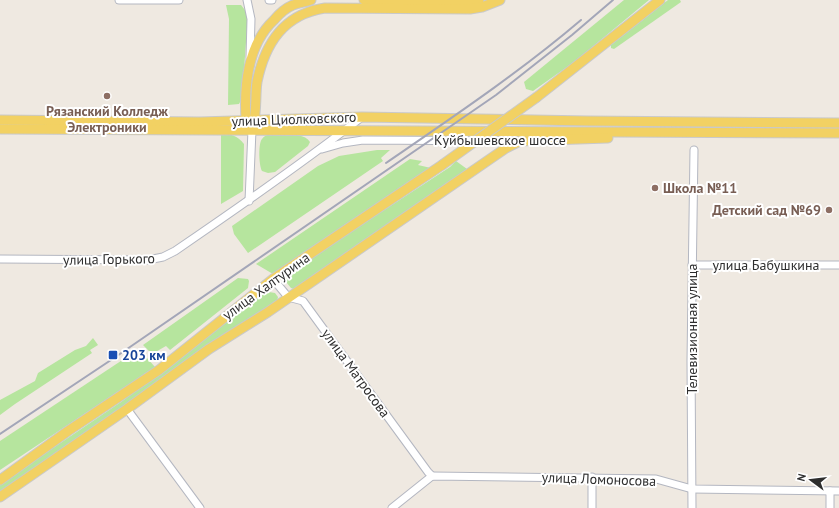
<svg xmlns="http://www.w3.org/2000/svg" width="839" height="508" font-family="'PT Sans',sans-serif">
<style>
.green{fill:#b6e59e}
.lines{fill:none;stroke-linecap:round;stroke-linejoin:round}
.minor-casing{stroke:#b4b7c1;stroke-width:9}
.major-casing{stroke:#c9c9c9;stroke-width:11}
.minor{stroke:#fff;stroke-width:7}
.major{stroke:#f2d163;stroke-width:9}
.rail{stroke:#a3a6b8;stroke-width:2}
.major-bridge-casing{stroke:#c9c9c9;stroke-width:11;stroke-linecap:butt}
.major-bridge{stroke:#f2d163;stroke-width:9}
.education-dot{fill:#8d6e63;stroke:#fff;stroke-width:1.5}
.transit-dot{fill:#1a4fb4;stroke:#fff;stroke-width:1.5}
.labels{text-anchor:middle;dominant-baseline:central;stroke-width:4;stroke-linejoin:round;paint-order:stroke}
.education-label{font-size:14px;font-weight:bold;fill:#785e54;stroke:#fff}
.street-label{font-size:14px;fill:#2e2e2e;stroke:#fff}
.transit-label{font-size:14px;font-weight:bold;fill:#164399;stroke:#fff;text-anchor:start}
</style>
<rect width="100%" height="100%" fill="#efe9e1"/>
<!-- green -->
<g class="green">
<polygon points="624,0 649,0 574,62 533,91 526,89 524,82"/>
<polygon points="668,0 680,0 681,2 614,49 611,48 611,45"/>
<polygon points="226,5 241,5 248,14 242,98 239,104 228,105 229,19"/>
<path d="M 221,134 C 231,134 237,135 244,144 L 243,191 L 221,204 Z"/>
<path d="M 270,134 C 280,134 304,132 310,142 L 308,146 L 275,172 L 268,173 L 262,171 C 259,165 258,144 262,139 C 264,136 267,135 270,134 Z"/>
<polygon points="377,150 390,150 381,158 383,161 248,253 234,234 232,226 318,166 339,156"/>
<polygon points="410,159 422,161 418,165 431,168 273,274 256,264"/>
<polygon points="456,161 467,169 294,289 291,288 282,277 450,167"/>
<polygon points="238,278 248,279 249,281 248,288 170,350 166,346 152,354 143,345"/>
<polygon points="263,291 275,293 278,297 277,301 0,492 0,484 121,402 163,371"/>
<polygon points="93,338 98,345 90,350 92,353 15,404 0,415 0,400 35,381 38,373 75,350 86,346"/>
<polygon points="139,349 155,367 0,470 0,441"/>
</g>
<g class="lines">
<defs>
<g id="minor">
<polyline points="119,0 179,0"/>
<polyline points="247,0 251,19 250,57"/>
<polyline points="269,0 272,0"/>
<polyline points="322,149 343,143 363,140 519,141"/>
<polyline points="249,201 252,130"/>
<path d="M 0,259 L 148,260 L 163,257 L 175,251 C 238,208 301,164 362,117"/>
<polyline points="692,265 839,265"/>
<polyline points="273,279 288,297 303,301 428,472 432,476"/>
<polyline points="127,409 200,508"/>
<polyline points="392,508 432,476 656,479 692,489 839,491"/>
<polyline points="592,508 592,477"/>
<polyline points="692,508 691,361 694,150"/>
<polyline points="830,508 830,491"/>
</g>
<g id="major">
<polyline points="364,0 461,2 479,0"/>
<polyline points="537,97 660,0"/>
<polyline points="0,120 200,122 362,117 588,121 839,123"/>
<path d="M 246,120 C 244,86 247,45 274,20 C 279,14 286,8 293,5 C 299,3 305,2 311,0"/>
<path d="M 253,125 C 257,111 255,96 257,82 C 265,43 284,14 325,8 L 470,9 L 482,7 L 500,0"/>
<path d="M 0,129 C 280,130 559,132 839,133"/>
<polyline points="0,480 68,431 159,370 273,279 442,165"/>
<polyline points="0,497 127,409 209,349 268,312 506,148 520,141 608,138"/>
</g>
</defs>
<!-- minor casing -->
<use href="#minor" class="minor-casing"/>
<!-- major casing -->
<use href="#major" class="major-casing"/>
<!-- minor -->
<use href="#minor" class="minor"/>
<!-- major -->
<use href="#major" class="major"/>
<!-- rail -->
<g class="rail">
<path d="M 386,163 C 453,117 520,72 581,20"/>
<polyline points="0,434 114,358 496,95 572,35 613,0"/>
</g>
<defs>
<polyline id="major-bridge" points="442,165 537,97"/>
</defs>
<!-- major-bridge casing -->
<use href="#major-bridge" class="major-bridge-casing"/>
<!-- major-bridge -->
<use href="#major-bridge" class="major-bridge"/>
</g>
<!-- markers -->
<g class="education-dot">
<circle cx="107" cy="96" r="4"/>
<circle cx="655" cy="188" r="4"/>
<circle cx="829" cy="210" r="4"/>
</g>
<rect class="transit-dot" x="108" y="350" width="10" height="10" rx="2"/>
<g class="labels">
<!-- education labels -->
<g class="education-label">
<text x="107" y="111">Рязанский Колледж<tspan x="107" dy="16">Электроники</tspan></text>
<text x="663" y="188" text-anchor="start">Школа №11</text>
<text x="821" y="210" text-anchor="end">Детский сад №69</text>
</g>
<!-- street labels -->
<g class="street-label">
<text transform="translate(294 119) rotate(-2)">улица Циолковского</text>
<text x="500" y="140">Куйбышевское шоссе</text>
<text transform="translate(109 259) rotate(-1)">улица Горького</text>
<text x="766" y="265">улица Бабушкина</text>
<text transform="translate(266 286) rotate(-36)">улица Халтурина</text>
<text transform="translate(692 329) rotate(-90)">Телевизионная улица</text>
<text transform="translate(356 373) rotate(54)">улица Матросова</text>
<text transform="translate(599 479) rotate(2)">улица Ломоносова</text>
</g>
<!-- transit labels -->
<g class="transit-label">
<text x="122" y="355">203 км</text>
</g>
</g>
<!-- north arrow -->
<g transform="translate(811 480) rotate(285)" stroke="#ffffff" stroke-width="3" paint-order="stroke">
<path d="M0-3L7 15L0 10L-7 15Z" fill="#2e2e2e"/>
<text y="-6" font-size="11" font-weight="bold" text-anchor="middle" fill="#2e2e2e">N</text>
</g>
</svg>
